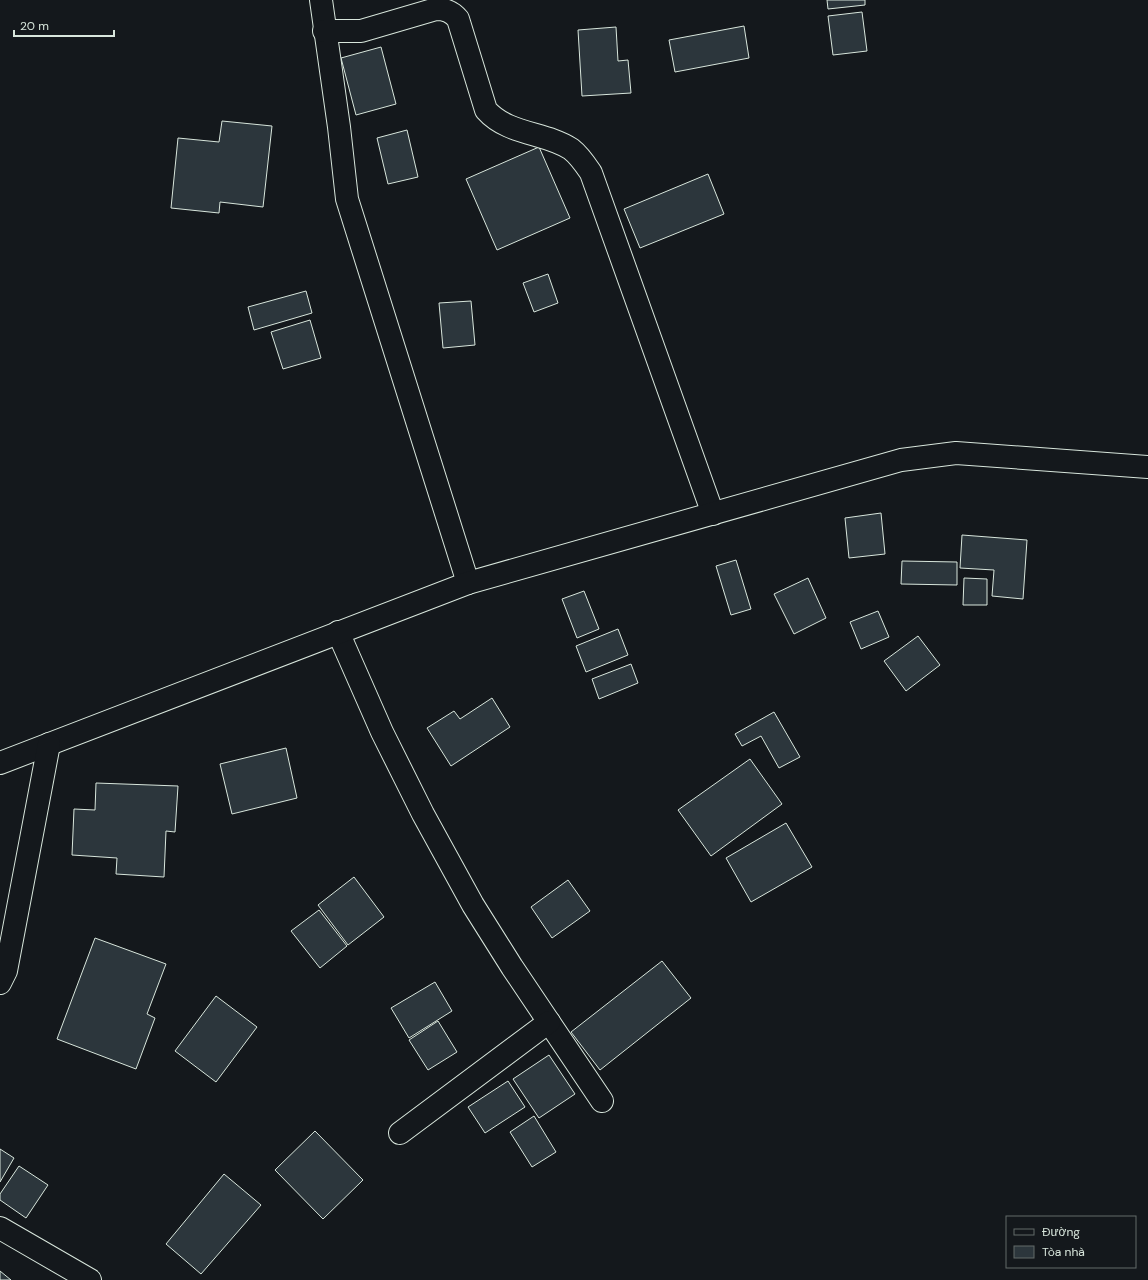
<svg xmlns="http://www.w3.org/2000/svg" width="1148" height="1280" font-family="'DM Sans',sans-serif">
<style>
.building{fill:#2c363c;stroke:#d8e6dc}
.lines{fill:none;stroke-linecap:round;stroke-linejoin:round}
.street-casing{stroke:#d8e6dc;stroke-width:24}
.street{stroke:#14181c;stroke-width:22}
</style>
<rect width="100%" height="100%" fill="#14181c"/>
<!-- building -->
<g class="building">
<polygon points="827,0 865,0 865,5 828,9"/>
<polygon points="862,12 867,51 833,55 828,16"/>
<polygon points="744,26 749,58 675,72 669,40"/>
<polygon points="616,27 618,61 628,60 631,93 582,96 578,30"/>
<polygon points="381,47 396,104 356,115 341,58"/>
<polygon points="222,121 272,126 263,207 220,202 219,213 171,208 178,138 219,142"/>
<polygon points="407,130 418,177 388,184 377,138"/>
<polygon points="539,147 570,218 497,250 466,179"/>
<polygon points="708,174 724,214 640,248 624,209"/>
<polygon points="548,274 558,303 534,312 523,283"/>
<polygon points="306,291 312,313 254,330 248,307"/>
<polygon points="471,301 475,345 443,348 439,303"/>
<polygon points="310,320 321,358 283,369 271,332"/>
<polygon points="881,513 885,554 849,558 845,518"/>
<polygon points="962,535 1027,540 1023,599 992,596 994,570 960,568"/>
<polygon points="736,560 751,609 731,615 716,566"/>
<polygon points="902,561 957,562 957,585 901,584"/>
<polygon points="808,578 826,618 794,634 774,594"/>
<polygon points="964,578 987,579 987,605 963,605"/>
<polygon points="584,591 599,629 577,638 562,599"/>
<polygon points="878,611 889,637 861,649 850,622"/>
<polygon points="618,629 628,655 586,672 576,646"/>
<polygon points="918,636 940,665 906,691 884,661"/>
<polygon points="631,664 638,683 599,699 592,679"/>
<polygon points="492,698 510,727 451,766 427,728 454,711 460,719"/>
<polygon points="774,712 800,757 779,768 761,736 742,746 735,734"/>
<polygon points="286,748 297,798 232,814 220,764"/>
<polygon points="750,759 782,804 711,856 678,810"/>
<polygon points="96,783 178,786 175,832 166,831 164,877 116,874 117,858 72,855 74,809 95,810"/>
<polygon points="786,823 812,867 751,902 726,858"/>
<polygon points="354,877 384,917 348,945 318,905"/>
<polygon points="568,880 590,911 552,938 531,907"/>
<polygon points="319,910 347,946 320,968 291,931"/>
<polygon points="95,938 166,964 147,1014 155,1018 136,1069 57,1039"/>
<polygon points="662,961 691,998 600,1070 571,1032"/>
<polygon points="435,982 452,1011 409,1038 391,1008"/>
<polygon points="216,996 257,1027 216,1082 175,1051"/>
<polygon points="438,1021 457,1052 428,1070 409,1040"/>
<polygon points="549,1055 575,1094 539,1118 513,1079"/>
<polygon points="508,1081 525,1107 485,1133 468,1107"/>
<polygon points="534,1116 556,1152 532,1167 510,1132"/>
<polygon points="315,1131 363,1180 323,1219 275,1170"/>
<polygon points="0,1149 14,1158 0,1182"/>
<polygon points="19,1166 48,1185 26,1218 0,1200 0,1194"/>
<polygon points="224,1174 261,1205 201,1274 166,1244"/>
<polygon points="0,1271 11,1280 0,1280"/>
</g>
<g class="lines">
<defs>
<g id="street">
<polyline points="321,0 339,127 347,199 468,583"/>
<path d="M 324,31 L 361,31 L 436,9 C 446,9 452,12 458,19 L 486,110 C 508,135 545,132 571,149 C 580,156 585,164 591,173 L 713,514"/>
<polyline points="338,632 382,732 423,814 473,905 512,967 602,1101"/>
<polyline points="0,763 468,583 901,460 956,453 1148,467"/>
<polyline points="0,983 6,971 49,744"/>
<polyline points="400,1133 549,1022"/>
<polyline points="0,1228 90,1280"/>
</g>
</defs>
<!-- street casing -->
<use href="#street" class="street-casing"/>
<!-- street -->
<use href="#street" class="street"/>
</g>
<!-- legend -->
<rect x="1006" y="1216" width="130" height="52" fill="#14181c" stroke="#626a69"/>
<rect x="1014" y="1229" width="20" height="6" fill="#14181c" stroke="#626a69"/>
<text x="1042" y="1236" font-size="12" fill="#d8e6dc">Đường</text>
<rect x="1014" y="1246" width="20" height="12" fill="#2c363c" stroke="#626a69"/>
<text x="1042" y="1256" font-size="12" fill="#d8e6dc">Tòa nhà</text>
<!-- scale -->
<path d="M14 30v6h100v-6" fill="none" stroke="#d8e6dc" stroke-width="2"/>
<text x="20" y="30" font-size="12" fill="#d8e6dc" stroke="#14181c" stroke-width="3" paint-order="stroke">20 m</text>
</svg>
